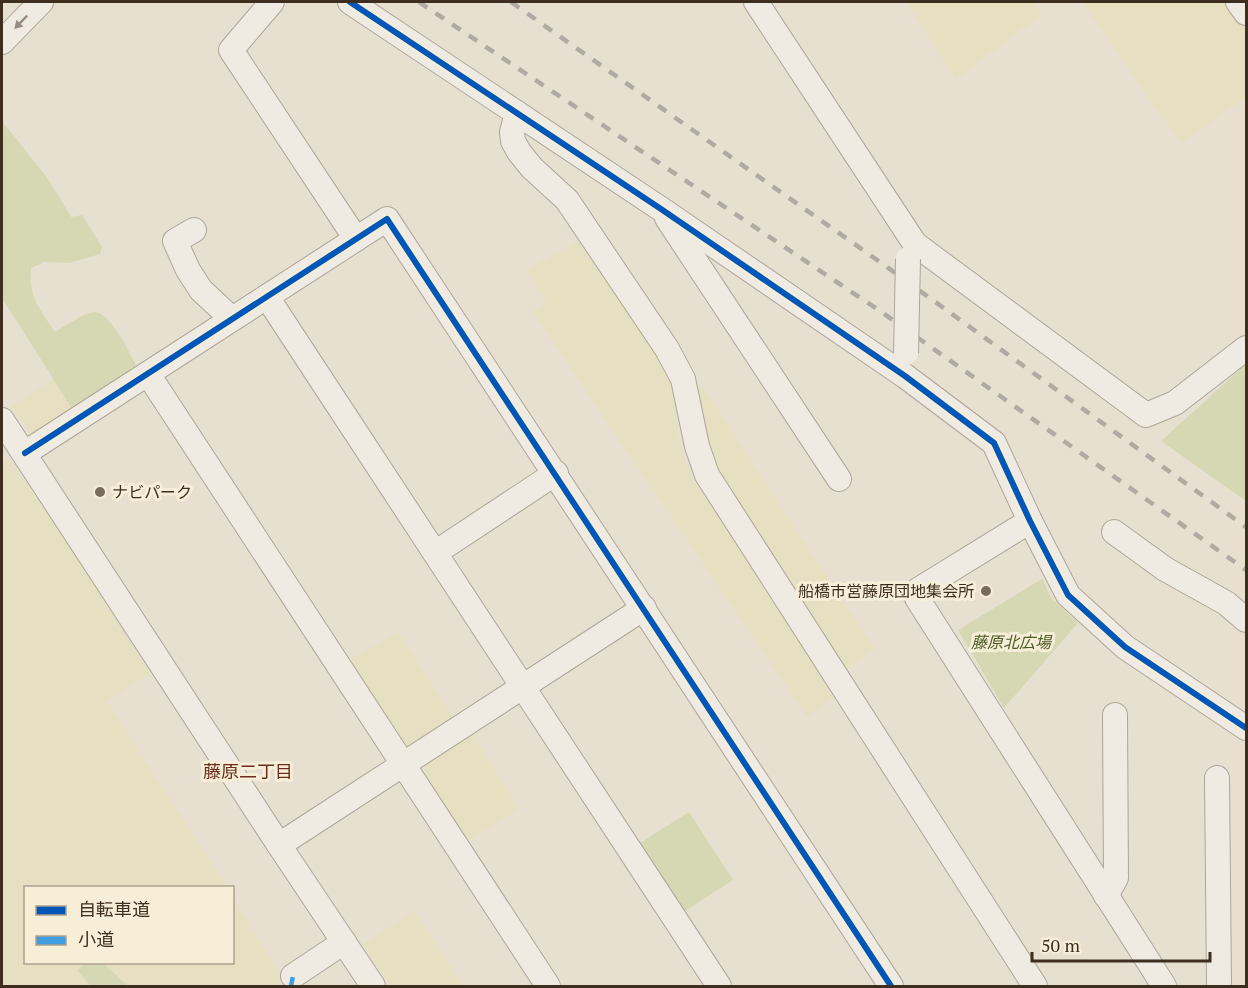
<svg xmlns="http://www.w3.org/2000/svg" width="1248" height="988" font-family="'PT Serif','Noto Sans JP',serif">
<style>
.farmland{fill:#e6dfc2}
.green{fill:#d6d7b3}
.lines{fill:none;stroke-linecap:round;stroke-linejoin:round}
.minor-casing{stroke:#ada599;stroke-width:26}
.minor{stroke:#efebe3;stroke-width:24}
.rail{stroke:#afaaa2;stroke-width:4.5;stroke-dasharray:10 10;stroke-linecap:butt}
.minor-bridge-casing{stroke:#ada599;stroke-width:26;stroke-linecap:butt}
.minor-bridge{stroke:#efebe3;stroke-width:24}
.quiet{stroke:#3f9de0;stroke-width:4.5;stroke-dasharray:9 4.5;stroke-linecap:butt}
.cycleway-casing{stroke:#f7eed8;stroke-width:10}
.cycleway{stroke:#0057b8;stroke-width:6}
.oneway{fill:#968c82}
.poi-dot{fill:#786c5e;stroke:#f7eed8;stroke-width:2}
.labels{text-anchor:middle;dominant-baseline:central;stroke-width:6;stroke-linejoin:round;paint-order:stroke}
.poi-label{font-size:16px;fill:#3d2e20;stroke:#f7eed8;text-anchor:start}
.park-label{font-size:16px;font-style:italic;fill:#4d5a26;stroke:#f7eed8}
.neighbourhood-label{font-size:18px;fill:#6b2e1e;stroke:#f7eed8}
</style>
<rect width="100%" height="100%" fill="#e7e0d1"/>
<!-- farmland -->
<g class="farmland">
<polygon points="906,2 1037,2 1040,16 956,79"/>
<polygon points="1082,2 1229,2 1246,28 1246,97 1181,144"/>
<polygon points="578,241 655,353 671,383 677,404 679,445 688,467 835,698 807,717 532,311 546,303 526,270"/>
<polygon points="54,379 73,410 39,431 31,433 11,406"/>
<polygon points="703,387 875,649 845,669 729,495 704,444 700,399 696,390"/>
<polygon points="9,459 66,541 150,673 107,701 227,887 26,888 26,962 84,963 77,970 91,986 2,986 2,465"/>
<polygon points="398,632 454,719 410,746 401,744 346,662"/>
<polygon points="471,732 519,809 468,841 424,776 425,765"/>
<polygon points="233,897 281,976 278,986 128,986 103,963 232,962"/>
<polygon points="414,911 463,986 390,986 363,944"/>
</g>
<!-- green -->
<g class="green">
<path d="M 2,121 L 48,179 L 71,217 L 82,215 L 102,247 L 100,254 L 69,263 L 45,262 L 31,268 C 28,297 40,309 55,332 C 64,327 85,312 94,312 C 110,311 130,354 137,367 L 73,410 L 2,298 Z"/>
<polygon points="1246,364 1246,501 1161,441"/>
<polygon points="1042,579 1052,599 1078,623 1004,708 958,630"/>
<polygon points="689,812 733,880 685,911 640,843"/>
<polygon points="84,963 103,963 128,986 91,986 77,970"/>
</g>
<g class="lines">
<defs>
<g id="minor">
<polyline points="272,2 231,50 356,239"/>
<polyline points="350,2 661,209 905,376 994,443 1030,521 1068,595 1125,647 1246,728"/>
<polyline points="756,2 915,244 1146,415 1175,403 1246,348"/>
<polyline points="1238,2 1246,13"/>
<polyline points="2,42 41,2"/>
<polyline points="517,113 512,132 513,141 519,152 532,168 567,200 667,349 683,379 697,446 707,475 1035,986"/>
<polyline points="667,218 839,479"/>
<polyline points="194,230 175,241 188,270 201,290 232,319"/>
<polyline points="267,297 719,986"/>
<polyline points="148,374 548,986"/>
<polyline points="2,420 279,845 373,986"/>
<polyline points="25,453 387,219 891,986"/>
<polyline points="1030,521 918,590 917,598 1164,986"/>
<polyline points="1114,532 1165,569 1226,603 1246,620"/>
<polyline points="435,553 556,473"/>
<polyline points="1217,778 1219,986"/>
<polyline points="279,845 644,608"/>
<polyline points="1106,896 1116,878 1115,715"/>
<polyline points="293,976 344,942"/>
</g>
</defs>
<!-- minor casing -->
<use href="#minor" class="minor-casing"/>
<!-- minor -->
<use href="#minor" class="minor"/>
<!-- rail -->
<g class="rail">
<polyline points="419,2 880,311 1246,570"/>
<polyline points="511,2 887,267 1246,527"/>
</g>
<defs>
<polyline id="minor-bridge" points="906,353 908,259"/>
</defs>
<!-- minor-bridge casing -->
<use href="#minor-bridge" class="minor-bridge-casing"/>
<!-- minor-bridge -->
<use href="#minor-bridge" class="minor-bridge"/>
<!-- quiet -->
<polyline class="quiet" points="291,986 293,976"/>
<defs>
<g id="cycleway">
<polyline points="350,2 661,209 905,376 994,443 1030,521 1068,595 1125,647 1246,728"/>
<polyline points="25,453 387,219 891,986"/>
</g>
</defs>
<!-- cycleway casing -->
<use href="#cycleway" class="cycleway-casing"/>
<!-- cycleway -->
<use href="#cycleway" class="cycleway"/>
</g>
<!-- one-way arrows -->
<defs><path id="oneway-solid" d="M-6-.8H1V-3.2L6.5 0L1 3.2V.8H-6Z" transform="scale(1.5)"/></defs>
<use class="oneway" href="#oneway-solid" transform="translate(21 22) rotate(134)"/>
<!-- markers -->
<g class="poi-dot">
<circle cx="100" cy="492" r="6"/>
<circle cx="986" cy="591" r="6"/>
</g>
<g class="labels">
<!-- poi labels -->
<g class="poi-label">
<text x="112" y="492">ナビパーク</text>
<text x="974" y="591" text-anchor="end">船橋市営藤原団地集会所</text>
</g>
<!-- park labels -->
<g class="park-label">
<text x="1011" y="642">藤原北広場</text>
</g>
<!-- neighbourhood labels -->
<g class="neighbourhood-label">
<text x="248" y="771">藤原二丁目</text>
</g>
</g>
<!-- border -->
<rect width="1248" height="988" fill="none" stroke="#3d2e20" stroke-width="6"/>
<!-- legend -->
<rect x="24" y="886" width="210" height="78" fill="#f7eed8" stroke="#ada18e" stroke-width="1.5"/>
<rect x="36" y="906" width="30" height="9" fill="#0057b8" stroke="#ada18e" stroke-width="1.5"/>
<text x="78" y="916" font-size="18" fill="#3d2e20">自転車道</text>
<rect x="36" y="936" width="30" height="9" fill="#3f9de0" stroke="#ada18e" stroke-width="1.5"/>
<text x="78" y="946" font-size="18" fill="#3d2e20">小道</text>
<!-- scale -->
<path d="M1032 952v9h178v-9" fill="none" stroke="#3d2e20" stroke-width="3"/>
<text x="1041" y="952" font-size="18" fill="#3d2e20" stroke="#f7eed8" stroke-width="4.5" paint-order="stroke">50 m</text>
</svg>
